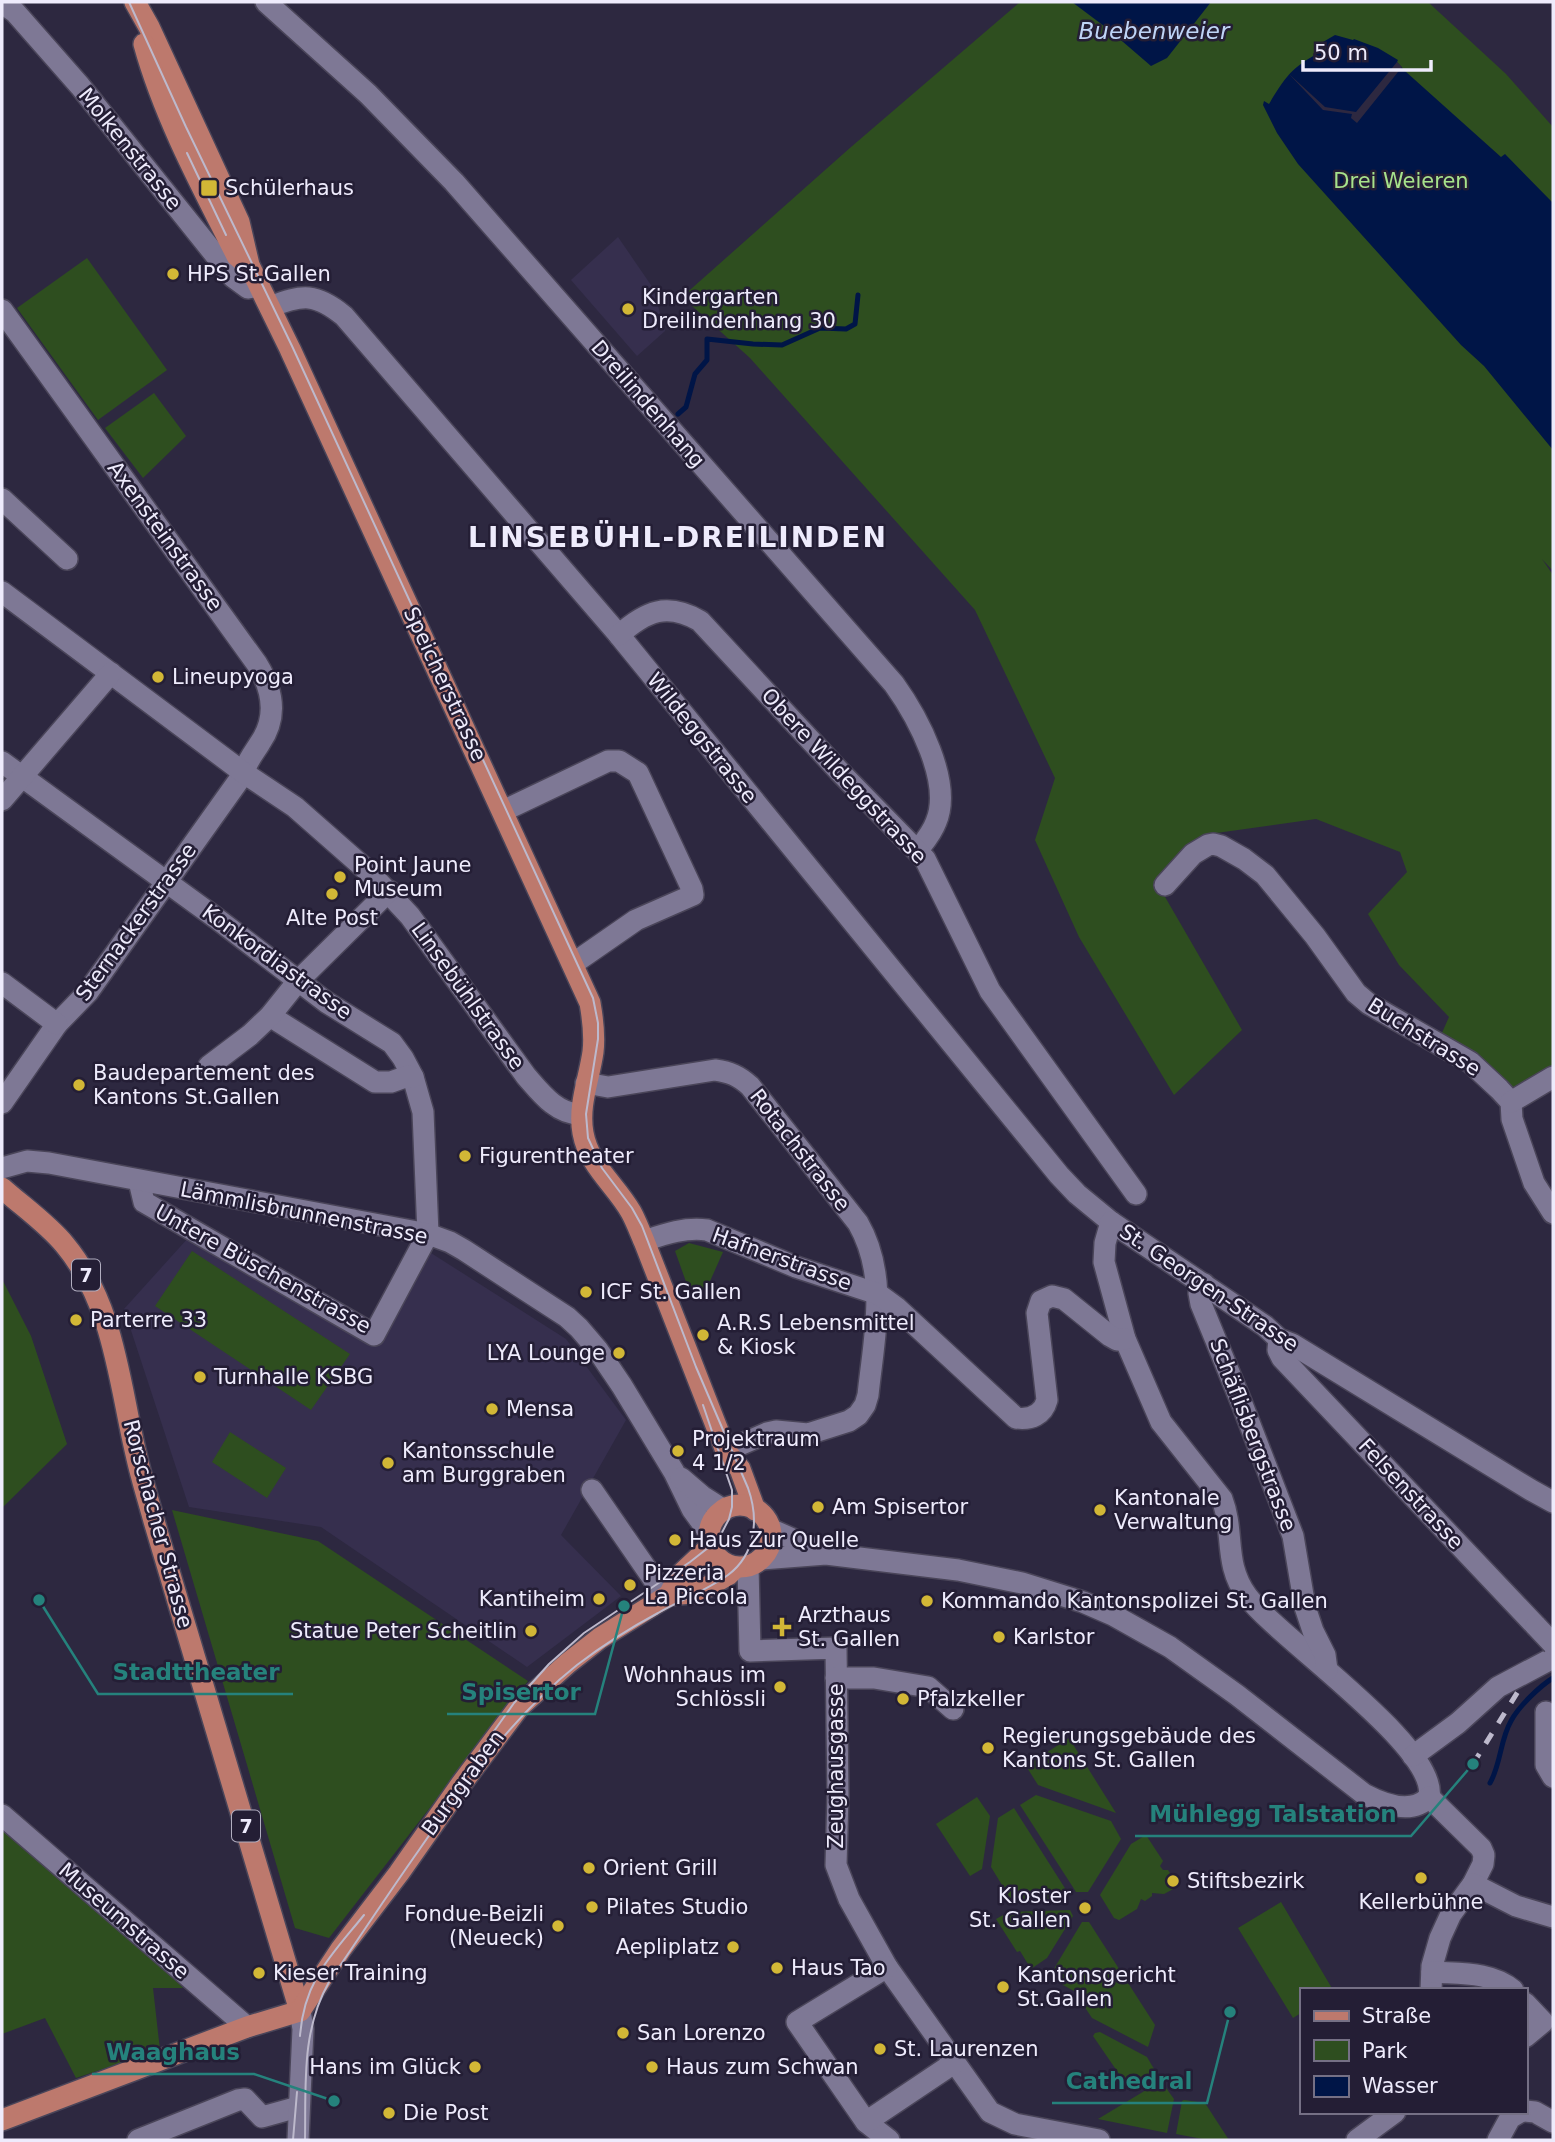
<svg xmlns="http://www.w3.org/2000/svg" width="1555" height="2142" font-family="'DejaVu Sans',sans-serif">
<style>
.built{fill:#362f4e}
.green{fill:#2e4e1f}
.water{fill:#001547}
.pier{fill:#2d2840}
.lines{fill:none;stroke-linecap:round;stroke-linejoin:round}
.stream{stroke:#001547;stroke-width:5}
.minor-casing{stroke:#4a4559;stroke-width:24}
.major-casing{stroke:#4a4559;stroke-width:24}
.minor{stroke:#7e7895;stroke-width:21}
.major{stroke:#bd796d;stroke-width:21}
.tram{stroke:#bdb9cc;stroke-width:2}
.rail{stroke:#bdb9cc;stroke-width:5;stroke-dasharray:12 12;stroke-linecap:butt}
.minor-bridge-casing{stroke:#4a4559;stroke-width:24;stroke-linecap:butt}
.minor-bridge{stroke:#7e7895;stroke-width:21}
.poi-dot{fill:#d2b736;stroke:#241e35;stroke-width:2.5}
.labels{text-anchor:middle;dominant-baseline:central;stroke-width:5;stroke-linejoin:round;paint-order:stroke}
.shield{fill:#241e35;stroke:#b1aec0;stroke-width:2}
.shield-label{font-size:19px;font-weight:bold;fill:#eeebfc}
.street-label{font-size:21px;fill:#eeebfc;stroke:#241e35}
.park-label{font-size:21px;fill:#a7e28c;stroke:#241e35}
.poi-label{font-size:21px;fill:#eeebfc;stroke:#241e35;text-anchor:start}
.water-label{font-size:23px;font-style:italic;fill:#bfd4f6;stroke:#241e35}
.district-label{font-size:28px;font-weight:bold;letter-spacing:2px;fill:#eeebfc;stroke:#241e35}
.leader{fill:none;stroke:#25827c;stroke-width:2.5}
.callout-dot{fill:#25827c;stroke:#241e35;stroke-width:2.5}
.callout-label{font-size:23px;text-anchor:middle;font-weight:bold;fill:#25827c;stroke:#241e35;stroke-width:5;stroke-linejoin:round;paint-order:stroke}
</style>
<rect width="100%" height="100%" fill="#2d2840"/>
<!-- built -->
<g class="built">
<polygon points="618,237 653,288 665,331 637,356 571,280"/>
<polygon points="189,1237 376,1341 431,1253 566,1339 626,1420 561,1535 621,1596 527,1667 321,1527 189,1507 124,1309"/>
</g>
<!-- green -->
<g class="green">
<polygon points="1020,2 1428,2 1506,74 1553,127 1553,571 1542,559 1553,575 1553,1077 1519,1096 1437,1044 1449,1017 1399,965 1368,914 1407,872 1400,852 1316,819 1202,835 1157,883 1242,1030 1174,1095 1079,937 1035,840 1055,778 975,610 750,358 682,297 851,147"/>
<polygon points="87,258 167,370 98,420 17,308"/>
<polygon points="154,393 186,436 143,478 105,428"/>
<polygon points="689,1243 723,1252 707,1288 690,1293 675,1251"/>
<polygon points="192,1251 350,1354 311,1410 155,1306"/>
<polygon points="2,1279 31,1336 67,1444 2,1508"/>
<polygon points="230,1432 286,1468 267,1498 212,1462"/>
<polygon points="172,1510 318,1541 528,1681 329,1938 295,1928"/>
<polygon points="1069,1738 1116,1813 1038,1785 1026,1766"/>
<polygon points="1036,1795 1111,1821 1121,1839 1088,1892 1076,1892 1020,1805"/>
<polygon points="977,1797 990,1816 982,1869 970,1876 936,1824"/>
<polygon points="1014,1808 1068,1893 1065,1901 1013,1903 991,1867 998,1818"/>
<polygon points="2,1824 142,1946 183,1988 153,1988 160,2050 76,2078 45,2018 2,2034"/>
<polygon points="1146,1835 1163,1861 1160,1866 1163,1870 1168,1870 1179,1886 1164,1894 1152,1893 1152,1896 1145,1901 1141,1899 1137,1909 1119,1920 1114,1918 1100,1895 1131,1844"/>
<polygon points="1281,1902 1333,1990 1301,1990 1301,2013 1293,2018 1238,1928"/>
<polygon points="1070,1910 1073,1916 1047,1958 1031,1969 1020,1951 1017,1952 996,1919 1009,1912"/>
<polygon points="1082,1922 1089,1922 1155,2025 1148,2047 1092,2018 1074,1991 1063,1985 1054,1972 1055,1967"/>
<polygon points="1100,2032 1147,2057 1157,2074 1130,2090 1093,2036 1095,2033"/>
<polygon points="1161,2081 1174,2099 1167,2133 1098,2119"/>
<polygon points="1184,2100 1205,2103 1229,2140 1208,2140 1176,2134 1182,2101"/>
</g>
<!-- water -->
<g class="water">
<polygon points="1072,2 1211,2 1167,58 1151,66 1108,29"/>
<path d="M 1335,35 L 1353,40 L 1354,39 L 1378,48 L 1398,60 L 1397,62 L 1405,71 L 1501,157 L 1505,154 L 1553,203 L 1553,450 L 1484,366 L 1461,345 L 1298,164 L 1277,133 L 1263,105 L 1264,101 L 1269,104 C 1288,72 1294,66 1326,49 L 1323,42 Z"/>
</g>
<!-- pier -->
<polygon class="pier" points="1397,62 1402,67 1357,123 1351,118 1352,114 1323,110 1289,74 1325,107 1356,112"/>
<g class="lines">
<!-- stream -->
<g class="stream">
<polyline points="678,414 686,407 695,374 707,360 707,339 753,344 782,345 820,328 846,329 855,324 858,295"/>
<path d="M 1490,1783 C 1501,1764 1500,1740 1511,1721 C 1519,1706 1540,1686 1553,1678"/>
</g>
<defs>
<g id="minor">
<path d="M 266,2 L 368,94 L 454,182 L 894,684 C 917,716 953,782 936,822 C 932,833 925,841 918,850"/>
<polyline points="2,3 15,12 80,86 233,277 248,288 259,286"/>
<path d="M 270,307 C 303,294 316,293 344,316 L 619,635 L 1059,1175 L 1077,1194 L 1111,1222 L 1265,1326 L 1279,1339 L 1292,1344 L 1531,1490 L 1553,1502"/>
<path d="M 2,310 L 257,664 C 273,690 278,717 260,743 C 254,753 246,762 244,773 L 88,992 L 57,1024 L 2,1103"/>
<polyline points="2,499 67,559"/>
<path d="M 2,592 L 244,773 L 295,807 L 370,873 L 410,916 L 526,1076 C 540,1092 557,1115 581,1114"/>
<path d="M 619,635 C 646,611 667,602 700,621 L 840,772 L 925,859 L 990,991 L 1136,1194"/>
<polyline points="2,762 216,918 326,1002 392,1043 403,1058 413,1077 423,1112 428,1234 374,1335 144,1202 139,1181"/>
<polyline points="2,800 111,673"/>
<polyline points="503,811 608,761 619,761 638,773 692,889 693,895 636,920 574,963"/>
<polyline points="1165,885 1193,854 1208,845 1213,844 1221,846 1244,859 1265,875 1315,936 1356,993 1369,1004 1470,1062 1499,1089 1511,1102 1512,1119 1534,1183 1553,1213"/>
<polyline points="2,983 57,1024"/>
<polyline points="270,1016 375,1082 391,1082 408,1076 413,1077"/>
<polyline points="209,1066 250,1035 270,1016 298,981 389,891"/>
<path d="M 586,1083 L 608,1087 L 715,1070 C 730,1072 739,1076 750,1086 L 858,1223 C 889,1277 874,1336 868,1395 L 865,1405 L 858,1415 L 849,1421 L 808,1434 L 776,1431 L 767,1433 L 726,1451"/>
<polyline points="1511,1102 1553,1077"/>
<polyline points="2,1168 27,1161 49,1163 428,1234 450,1242 464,1250 567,1317 579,1328 597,1349 622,1386 674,1472 692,1509 710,1534"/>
<path d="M 1111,1222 L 1105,1243 L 1104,1262 L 1125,1339 L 1161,1422 L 1222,1499 C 1235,1533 1223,1563 1247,1596 C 1279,1639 1439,1747 1429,1797"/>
<path d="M 644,1241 C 665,1234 685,1227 707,1230 L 796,1267 L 878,1294 L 897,1308 L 1016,1418 C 1031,1420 1043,1415 1047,1400 L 1037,1313 L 1041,1301 L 1052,1296 L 1064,1299 L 1110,1336 L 1117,1340 L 1125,1339"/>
<polyline points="1204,1284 1199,1293 1201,1304 1242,1404 1293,1536 1305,1607 1313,1631 1325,1655 1327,1670"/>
<polyline points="1279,1339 1278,1350 1282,1358 1536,1626"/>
<polyline points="681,1478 702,1496 724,1510"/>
<polyline points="592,1490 654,1580 664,1598"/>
<polyline points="770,1529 824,1553"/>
<path d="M 761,1559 L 826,1554 L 958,1570 L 1022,1583 L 1083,1602 L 1113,1615 L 1170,1647 L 1237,1695 L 1364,1794 C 1383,1804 1412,1815 1429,1797"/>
<polyline points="748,1566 750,1651 836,1648 838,1795 836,1865 849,1899 887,1967 990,2112 1015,2124 1099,2140"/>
<polyline points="836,1678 874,1678 928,1687 953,1709"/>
<polyline points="1546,1712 1546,1765 1553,1777"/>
<polyline points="1413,1756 1458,1723 1498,1687 1553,1658"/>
<polyline points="1429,1797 1481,1848 1484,1855 1483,1864 1473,1884 1451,1914 1440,1938 1432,1966 1431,1990"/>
<polyline points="2,1815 247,2027"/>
<polyline points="1473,1884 1516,1906 1553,1917"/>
<polyline points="887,1967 797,2022 866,2122 889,2140"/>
<path d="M 1432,1972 C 1458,1974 1491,1971 1513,1990"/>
<polyline points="1525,2003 1543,2022 1525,2037"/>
<polyline points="1525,2111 1535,2112 1553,2122"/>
<polyline points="866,2122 954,2063"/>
<polyline points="138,2140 238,2100 245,2099 262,2117 298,2107"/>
<polyline points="298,2140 303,2029 300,2011"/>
<polyline points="1357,2140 1395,2112"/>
<polyline points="1498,2140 1510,2118 1520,2112"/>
</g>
<g id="major">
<path d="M 135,2 L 149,27 L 239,222 L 249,265 L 290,349 L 590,1003 C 593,1020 595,1035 593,1052 C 589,1080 578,1105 583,1133 C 589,1166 615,1184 631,1212 C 636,1221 640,1232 644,1241 L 726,1451 L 740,1469 L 755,1510"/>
<path d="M 144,44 C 164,117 203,189 237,256 L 247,264"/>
<path d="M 2,1188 C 22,1206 48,1224 65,1245 C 114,1304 119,1382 136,1454 C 141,1477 148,1499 154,1521 L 300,2011"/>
<circle cx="740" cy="1536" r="31"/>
<polyline points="669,1595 679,1576 711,1546"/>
<polyline points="300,2011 341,1949 399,1873 462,1783 519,1707 568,1663 600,1638 669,1595 691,1593 707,1587 728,1575 736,1567"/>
<polyline points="2,2120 247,2027 300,2011"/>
</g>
</defs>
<!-- minor casing -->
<use href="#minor" class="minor-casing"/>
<!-- major casing -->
<use href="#major" class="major-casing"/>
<!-- minor -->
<use href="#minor" class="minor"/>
<!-- major -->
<use href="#major" class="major"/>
<!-- tram -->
<g class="tram">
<path d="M 129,2 L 186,127 L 292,346 L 593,998 L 598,1023 L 598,1039 L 586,1114 L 588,1138 L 602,1168 L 632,1208 L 642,1226 L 696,1367 L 748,1488 C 759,1519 756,1554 728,1575 C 709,1589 679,1601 658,1613 C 630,1628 602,1646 577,1665 C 513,1716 465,1783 419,1850 C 388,1894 359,1938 329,1982 C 301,2031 306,2086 305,2140"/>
<polyline points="187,153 226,235"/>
<polyline points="477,1755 514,1703 549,1664 584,1633 690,1562 718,1540 729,1519 732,1507 732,1490 703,1405"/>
<path d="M 300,2036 C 304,1980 331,1956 364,1915"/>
<polyline points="293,2140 297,2092"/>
</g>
<!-- rail -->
<polyline class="rail" points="1473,1764 1522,1685"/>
<defs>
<polyline id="minor-bridge" points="1536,1626 1553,1644"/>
</defs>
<!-- minor-bridge casing -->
<use href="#minor-bridge" class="minor-bridge-casing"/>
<!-- minor-bridge -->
<use href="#minor-bridge" class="minor-bridge"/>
</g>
<!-- markers -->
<g class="poi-dot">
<rect x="200" y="179" width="18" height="18" rx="3.5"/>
<circle cx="173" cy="274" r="7"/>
<circle cx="628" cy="309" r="7"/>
<circle cx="158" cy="677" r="7"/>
<circle cx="340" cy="877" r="7"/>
<circle cx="332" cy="894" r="7"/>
<circle cx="79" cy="1085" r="7"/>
<circle cx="465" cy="1156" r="7"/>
<circle cx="586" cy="1292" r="7"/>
<circle cx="76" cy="1320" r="7"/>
<circle cx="703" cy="1335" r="7"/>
<circle cx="619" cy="1353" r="7"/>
<circle cx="200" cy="1377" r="7"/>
<circle cx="492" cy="1409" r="7"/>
<circle cx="678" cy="1451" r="7"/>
<circle cx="388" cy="1463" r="7"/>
<circle cx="818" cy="1507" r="7"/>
<circle cx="1100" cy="1510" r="7"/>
<circle cx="675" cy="1540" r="7"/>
<circle cx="630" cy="1585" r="7"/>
<circle cx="599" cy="1599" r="7"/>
<circle cx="927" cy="1601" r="7"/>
<path d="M778.5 1616.5h7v7h7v7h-7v7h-7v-7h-7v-7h7z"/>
<circle cx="531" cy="1631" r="7"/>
<circle cx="999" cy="1637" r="7"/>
<circle cx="780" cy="1687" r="7"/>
<circle cx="903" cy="1699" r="7"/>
<circle cx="988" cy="1748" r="7"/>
<circle cx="589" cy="1868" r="7"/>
<circle cx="1421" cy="1878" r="7"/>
<circle cx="1173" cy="1881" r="7"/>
<circle cx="592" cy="1907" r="7"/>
<circle cx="1085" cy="1908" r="7"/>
<circle cx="558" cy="1926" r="7"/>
<circle cx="733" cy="1947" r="7"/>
<circle cx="777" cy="1968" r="7"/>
<circle cx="259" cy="1973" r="7"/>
<circle cx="1003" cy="1987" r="7"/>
<circle cx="623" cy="2033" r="7"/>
<circle cx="880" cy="2049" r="7"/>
<circle cx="475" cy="2067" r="7"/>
<circle cx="652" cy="2067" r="7"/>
<circle cx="389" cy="2113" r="7"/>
</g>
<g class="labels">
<!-- shield labels -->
<g class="shield">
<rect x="72" y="1259.5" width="28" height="31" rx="5"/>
<rect x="232" y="1810.5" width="28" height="31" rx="5"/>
</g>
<g class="shield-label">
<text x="86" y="1275">7</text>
<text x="246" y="1826">7</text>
</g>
<!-- street labels -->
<g class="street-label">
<text transform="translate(130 149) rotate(51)">Molkenstrasse</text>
<text transform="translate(648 404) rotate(49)">Dreilindenhang</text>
<text transform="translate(165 536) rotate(54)">Axensteinstrasse</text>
<text transform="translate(445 684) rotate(65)">Speicherstrasse</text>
<text transform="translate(702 738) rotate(51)">Wildeggstrasse</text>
<text transform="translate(844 776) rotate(47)">Obere Wildeggstrasse</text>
<text transform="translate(136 922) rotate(-54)">Sternackerstrasse</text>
<text transform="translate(277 962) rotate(36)">Konkordiastrasse</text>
<text transform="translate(468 996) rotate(54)">Linsebühlstrasse</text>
<text transform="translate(1424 1037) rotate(32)">Buchstrasse</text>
<text transform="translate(800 1150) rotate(52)">Rotachstrasse</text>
<text transform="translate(304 1213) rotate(11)">Lämmlisbrunnenstrasse</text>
<text transform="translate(782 1259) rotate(20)">Hafnerstrasse</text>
<text transform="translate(263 1269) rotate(29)">Untere Büschenstrasse</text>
<text transform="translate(1209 1288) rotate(34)">St. Georgen-Strasse</text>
<text transform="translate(1253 1435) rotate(69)">Schäflisbergstrasse</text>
<text transform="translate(1411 1494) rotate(47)">Felsenstrasse</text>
<text transform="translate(158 1524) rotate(75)">Rorschacher Strasse</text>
<text transform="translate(836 1766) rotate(-90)">Zeughausgasse</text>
<text transform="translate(463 1783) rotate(-54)">Burggraben</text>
<text transform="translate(124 1921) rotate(41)">Museumstrasse</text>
</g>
<!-- park labels -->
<g class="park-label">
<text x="1401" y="181">Drei Weieren</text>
</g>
<!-- poi labels -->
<g class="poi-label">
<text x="225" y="188">Schülerhaus</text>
<text x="187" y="274">HPS St.Gallen</text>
<text x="642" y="297">Kindergarten<tspan x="642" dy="24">Dreilindenhang 30</tspan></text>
<text x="172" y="677">Lineupyoga</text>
<text x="354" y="865">Point Jaune<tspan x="354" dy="24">Museum</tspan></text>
<text x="332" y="918" text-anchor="middle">Alte Post</text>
<text x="93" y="1073">Baudepartement des<tspan x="93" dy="24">Kantons St.Gallen</tspan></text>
<text x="479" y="1156">Figurentheater</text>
<text x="600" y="1292">ICF St. Gallen</text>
<text x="90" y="1320">Parterre 33</text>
<text x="717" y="1323">A.R.S Lebensmittel<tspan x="717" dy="24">&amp; Kiosk</tspan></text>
<text x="605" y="1353" text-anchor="end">LYA Lounge</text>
<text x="214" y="1377">Turnhalle KSBG</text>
<text x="506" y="1409">Mensa</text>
<text x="692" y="1439">Projektraum<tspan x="692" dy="24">4 1/2</tspan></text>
<text x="402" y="1451">Kantonsschule<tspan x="402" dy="24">am Burggraben</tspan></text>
<text x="1114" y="1498">Kantonale<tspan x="1114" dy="24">Verwaltung</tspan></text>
<text x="832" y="1507">Am Spisertor</text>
<text x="689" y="1540">Haus Zur Quelle</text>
<text x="644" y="1573">Pizzeria<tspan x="644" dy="24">La Piccola</tspan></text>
<text x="585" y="1599" text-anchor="end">Kantiheim</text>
<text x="941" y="1601">Kommando Kantonspolizei St. Gallen</text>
<text x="798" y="1615">Arzthaus<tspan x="798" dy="24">St. Gallen</tspan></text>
<text x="517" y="1631" text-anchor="end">Statue Peter Scheitlin</text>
<text x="1013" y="1637">Karlstor</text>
<text x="766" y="1675" text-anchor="end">Wohnhaus im<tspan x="766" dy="24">Schlössli</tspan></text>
<text x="917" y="1699">Pfalzkeller</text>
<text x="1002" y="1736">Regierungsgebäude des<tspan x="1002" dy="24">Kantons St. Gallen</tspan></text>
<text x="603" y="1868">Orient Grill</text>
<text x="1187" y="1881">Stiftsbezirk</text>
<text x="1071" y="1896" text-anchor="end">Kloster<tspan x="1071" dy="24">St. Gallen</tspan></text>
<text x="1421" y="1902" text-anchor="middle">Kellerbühne</text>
<text x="606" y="1907">Pilates Studio</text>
<text x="544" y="1914" text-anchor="end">Fondue-Beizli<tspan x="544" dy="24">(Neueck)</tspan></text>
<text x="719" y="1947" text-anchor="end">Aepliplatz</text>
<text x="791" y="1968">Haus Tao</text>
<text x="273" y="1973">Kieser Training</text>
<text x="1017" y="1975">Kantonsgericht<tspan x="1017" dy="24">St.Gallen</tspan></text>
<text x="637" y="2033">San Lorenzo</text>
<text x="894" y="2049">St. Laurenzen</text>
<text x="461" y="2067" text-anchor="end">Hans im Glück</text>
<text x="666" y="2067">Haus zum Schwan</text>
<text x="403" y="2113">Die Post</text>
</g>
<!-- water labels -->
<g class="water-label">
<text x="1154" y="31">Buebenweier</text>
</g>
<!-- district labels -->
<g class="district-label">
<text x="678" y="537">LINSEBÜHL-DREILINDEN</text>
</g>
</g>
<!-- callouts -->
<path class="leader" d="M39 1600L98 1694H293M624 1606L595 1714H447M1473 1764L1411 1836H1135M334 2101L254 2074H92M1230 2012L1207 2103H1052"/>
<g class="callout-dot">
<circle cx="39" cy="1600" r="7"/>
<circle cx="624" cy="1606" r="7"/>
<circle cx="1473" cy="1764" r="7"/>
<circle cx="334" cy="2101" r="7"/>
<circle cx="1230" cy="2012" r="7"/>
</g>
<g class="callout-label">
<text x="196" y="1680">Stadttheater</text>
<text x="521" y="1700">Spisertor</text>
<text x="1273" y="1822">Mühlegg Talstation</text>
<text x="173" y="2060">Waaghaus</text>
<text x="1129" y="2089">Cathedral</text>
</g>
<!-- border -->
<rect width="1555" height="2142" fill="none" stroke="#eeebfc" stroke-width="7"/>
<!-- legend -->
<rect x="1300" y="1988" width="228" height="126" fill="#241e35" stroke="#757085" stroke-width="2"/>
<rect x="1314" y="2011" width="35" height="10" fill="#bd796d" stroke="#757085" stroke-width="2"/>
<text x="1362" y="2023" font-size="21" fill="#eeebfc">Straße</text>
<rect x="1314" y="2040" width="35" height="21" fill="#2e4e1f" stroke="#757085" stroke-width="2"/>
<text x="1362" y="2058" font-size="21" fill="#eeebfc">Park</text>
<rect x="1314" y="2076" width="35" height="21" fill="#001547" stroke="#757085" stroke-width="2"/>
<text x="1362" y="2093" font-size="21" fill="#eeebfc">Wasser</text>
<!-- scale -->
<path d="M1303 60v10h128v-10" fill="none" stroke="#eeebfc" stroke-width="3.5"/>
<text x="1314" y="60" font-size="21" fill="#eeebfc" stroke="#241e35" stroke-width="5" paint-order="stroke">50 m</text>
</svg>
